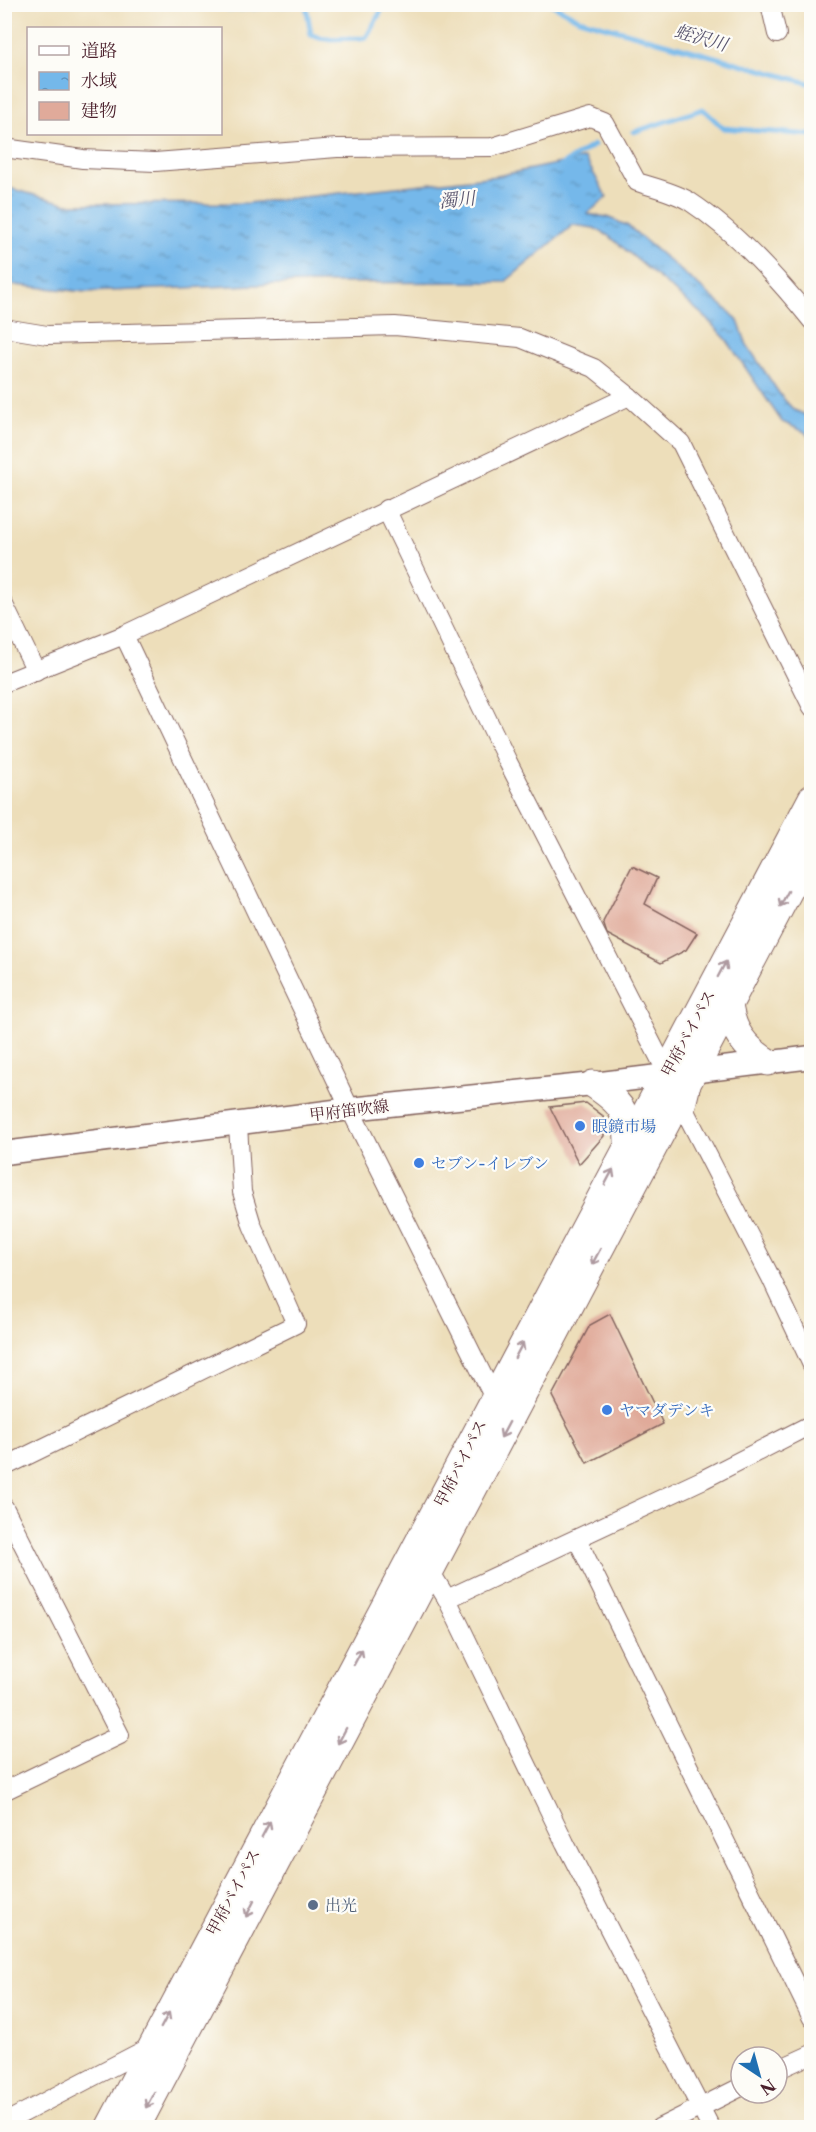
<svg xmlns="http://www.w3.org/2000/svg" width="816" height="2132" font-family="'Libre Caslon Text','Noto Serif JP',serif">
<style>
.water{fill:url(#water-ripples);stroke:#5f6c8a;stroke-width:1.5}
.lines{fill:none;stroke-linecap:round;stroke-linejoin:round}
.stream{stroke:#74b8ea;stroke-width:5}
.building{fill:#e0aa9a}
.minor-casing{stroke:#83625d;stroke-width:20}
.major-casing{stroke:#83625d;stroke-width:25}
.highway-casing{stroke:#83625d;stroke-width:29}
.minor{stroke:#fff;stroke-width:18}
.major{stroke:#fff;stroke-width:22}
.highway{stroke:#fff;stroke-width:27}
.oneway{stroke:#ae9aa0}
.shop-dot{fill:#3f7fe0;stroke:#fdfcf7;stroke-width:2}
.service-dot{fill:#5c6f8a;stroke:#fdfcf7;stroke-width:2}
.labels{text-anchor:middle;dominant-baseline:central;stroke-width:4.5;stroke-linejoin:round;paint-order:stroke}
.street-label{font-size:16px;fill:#4a1f2b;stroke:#fdfcf7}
.shop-label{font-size:16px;fill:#366cbe;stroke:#fdfcf7;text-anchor:start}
.service-label{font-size:16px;fill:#4e5e75;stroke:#fdfcf7;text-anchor:start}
.water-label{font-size:18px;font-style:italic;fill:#59556e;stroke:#fdfcf7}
</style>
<defs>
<pattern id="water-ripples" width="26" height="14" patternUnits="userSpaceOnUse" patternTransform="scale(1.5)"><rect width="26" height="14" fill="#74b8ea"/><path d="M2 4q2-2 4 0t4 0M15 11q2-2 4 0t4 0" fill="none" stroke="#6195be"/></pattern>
</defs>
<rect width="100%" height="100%" fill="#fdfcf7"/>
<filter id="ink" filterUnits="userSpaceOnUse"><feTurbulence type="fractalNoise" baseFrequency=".0167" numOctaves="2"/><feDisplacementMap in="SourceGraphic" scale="12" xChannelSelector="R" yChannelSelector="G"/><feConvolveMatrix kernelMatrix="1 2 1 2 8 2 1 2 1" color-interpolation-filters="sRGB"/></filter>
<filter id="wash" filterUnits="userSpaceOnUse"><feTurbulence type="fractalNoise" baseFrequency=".008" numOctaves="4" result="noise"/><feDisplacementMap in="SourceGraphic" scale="24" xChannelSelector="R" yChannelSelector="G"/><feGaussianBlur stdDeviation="1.35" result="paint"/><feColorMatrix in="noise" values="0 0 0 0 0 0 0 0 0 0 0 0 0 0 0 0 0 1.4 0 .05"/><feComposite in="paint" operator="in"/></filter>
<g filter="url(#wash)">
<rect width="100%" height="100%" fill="#eddeba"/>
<!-- water -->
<polygon class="water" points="585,158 607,197 587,214 607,217 628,226 731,313 738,321 747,345 781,396 794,410 811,417 811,440 805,432 782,422 726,339 704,316 609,236 594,228 573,225 505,282 302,283 86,292 5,284 5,187 68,204 248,203 497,176"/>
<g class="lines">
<!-- stream -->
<g class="stream">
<polyline points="227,4 228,10 304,4"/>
<polyline points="306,4 311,35 325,39 366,38 385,4"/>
<polyline points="551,4 579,19 812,84"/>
<polyline points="634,132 703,109 723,128 812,135"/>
<polyline points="560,166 594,145"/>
</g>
</g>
<g id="blocks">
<!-- building -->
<g class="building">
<polygon points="632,866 657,878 645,904 697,933 686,950 661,963 607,934 603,922"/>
<polygon points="586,1103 603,1116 604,1136 579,1164 550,1107"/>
<polygon points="610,1314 663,1424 587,1463 552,1396 590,1325"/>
</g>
</g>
</g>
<g filter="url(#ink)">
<use href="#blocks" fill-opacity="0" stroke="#83625d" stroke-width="1.5"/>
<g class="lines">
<defs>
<g id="minor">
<polyline points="770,4 777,34"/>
<path d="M 4,148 L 83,159 L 155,162 L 337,148 L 492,147 L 590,117 L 605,123 L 637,182 C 653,187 674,192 689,201 C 736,232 777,277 812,321"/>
<polyline points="4,328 47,335 395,326 520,338 594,368 629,396 681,443 812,707"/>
<polyline points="386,509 508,762 667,1073"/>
<polyline points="4,605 36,671"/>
<polyline points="124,635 350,1109 494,1398"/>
<polyline points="4,683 124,635 629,396"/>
<polyline points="690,1091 685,1111 771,1278 812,1365"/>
<polyline points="4,1467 296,1324 252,1225 242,1192 238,1125"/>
<polyline points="4,1507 120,1735 4,1791"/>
<polyline points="577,1539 812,2018"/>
<polyline points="430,1571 447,1599 565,1843 711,2128"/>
<polyline points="447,1599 704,1479 812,1424"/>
<polyline points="777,2070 812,2054"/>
<polyline points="4,2123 152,2046"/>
<polyline points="659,2128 741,2087"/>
</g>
<polyline id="major" points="4,1153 350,1109 593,1084 812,1057"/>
<g id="highway">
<path d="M 729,1003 C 731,1030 745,1048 768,1062"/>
<path d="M 593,1084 C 618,1101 628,1109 628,1141"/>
<polyline points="109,2128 812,798"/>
<polyline points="136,2128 812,847"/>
</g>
</defs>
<!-- minor casing -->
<use href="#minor" class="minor-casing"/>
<!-- major casing -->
<use href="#major" class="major-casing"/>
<!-- highway casing -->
<use href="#highway" class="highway-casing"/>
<!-- minor -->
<use href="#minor" class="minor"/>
<!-- major -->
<use href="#major" class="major"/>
<!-- highway -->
<use href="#highway" class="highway"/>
</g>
<!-- one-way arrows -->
<defs><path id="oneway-shaft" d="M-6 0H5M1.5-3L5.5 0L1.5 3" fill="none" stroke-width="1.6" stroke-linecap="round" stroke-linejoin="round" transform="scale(1.5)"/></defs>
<g class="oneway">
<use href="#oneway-shaft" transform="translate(784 899) rotate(118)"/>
<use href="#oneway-shaft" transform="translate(722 969) rotate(-62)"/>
<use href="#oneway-shaft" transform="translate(609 1177) rotate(-62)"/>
<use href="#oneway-shaft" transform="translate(596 1257) rotate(118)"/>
<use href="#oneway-shaft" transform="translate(519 1350) rotate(-62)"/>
<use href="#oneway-shaft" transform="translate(505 1430) rotate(118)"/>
<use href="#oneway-shaft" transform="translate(358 1657) rotate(-62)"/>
<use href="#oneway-shaft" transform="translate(342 1736) rotate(118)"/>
<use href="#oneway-shaft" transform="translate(266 1829) rotate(-62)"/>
<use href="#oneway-shaft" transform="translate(250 1909) rotate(117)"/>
<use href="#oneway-shaft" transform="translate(165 2020) rotate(-62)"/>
<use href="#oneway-shaft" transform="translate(150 2100) rotate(118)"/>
</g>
</g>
<!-- markers -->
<g class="shop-dot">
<circle cx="580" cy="1126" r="6"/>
<circle cx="419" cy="1163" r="6"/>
<circle cx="607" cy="1410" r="6"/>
</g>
<circle class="service-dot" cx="313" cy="1905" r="6"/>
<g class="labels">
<!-- street labels -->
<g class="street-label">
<text transform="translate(688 1033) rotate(-62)">甲府バイパス</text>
<text transform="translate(349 1110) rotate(-7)">甲府笛吹線</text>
<text transform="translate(460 1463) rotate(-63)">甲府バイパス</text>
<text transform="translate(233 1892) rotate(-62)">甲府バイパス</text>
</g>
<!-- shop labels -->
<g class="shop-label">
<text x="592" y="1126">眼鏡市場</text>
<text x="431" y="1163">セブン-イレブン</text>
<text x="619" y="1410">ヤマダデンキ</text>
</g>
<!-- service labels -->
<g class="service-label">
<text x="325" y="1905">出光</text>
</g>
<!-- water labels -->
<g class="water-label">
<text transform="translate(701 38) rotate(16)">蛭沢川</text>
<text transform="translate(457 200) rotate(-6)">濁川</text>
</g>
</g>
<!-- margin -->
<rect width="816" height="2132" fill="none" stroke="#fdfcf7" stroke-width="24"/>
<!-- legend -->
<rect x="27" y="27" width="195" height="108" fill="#fdfcf7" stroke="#b5a4a5" stroke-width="1.5"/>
<rect x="39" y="46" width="30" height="9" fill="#ffffff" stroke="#b5a4a5" stroke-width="1.5"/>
<text x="81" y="57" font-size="18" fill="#4a1f2b">道路</text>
<rect x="39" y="72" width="30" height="18" fill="url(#water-ripples)" stroke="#b5a4a5" stroke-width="1.5"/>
<text x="81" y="87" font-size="18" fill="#4a1f2b">水域</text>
<rect x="39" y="102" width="30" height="18" fill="#e0aa9a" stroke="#b5a4a5" stroke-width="1.5"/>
<text x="81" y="117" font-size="18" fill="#4a1f2b">建物</text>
<!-- north arrow -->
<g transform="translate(759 2075) rotate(144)"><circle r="28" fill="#fdfcf7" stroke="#b5a4a5" stroke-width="1.5"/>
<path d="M0-4.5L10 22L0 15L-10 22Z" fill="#1f6fb2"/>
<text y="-9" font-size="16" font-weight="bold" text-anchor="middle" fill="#4a1f2b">N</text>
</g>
</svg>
